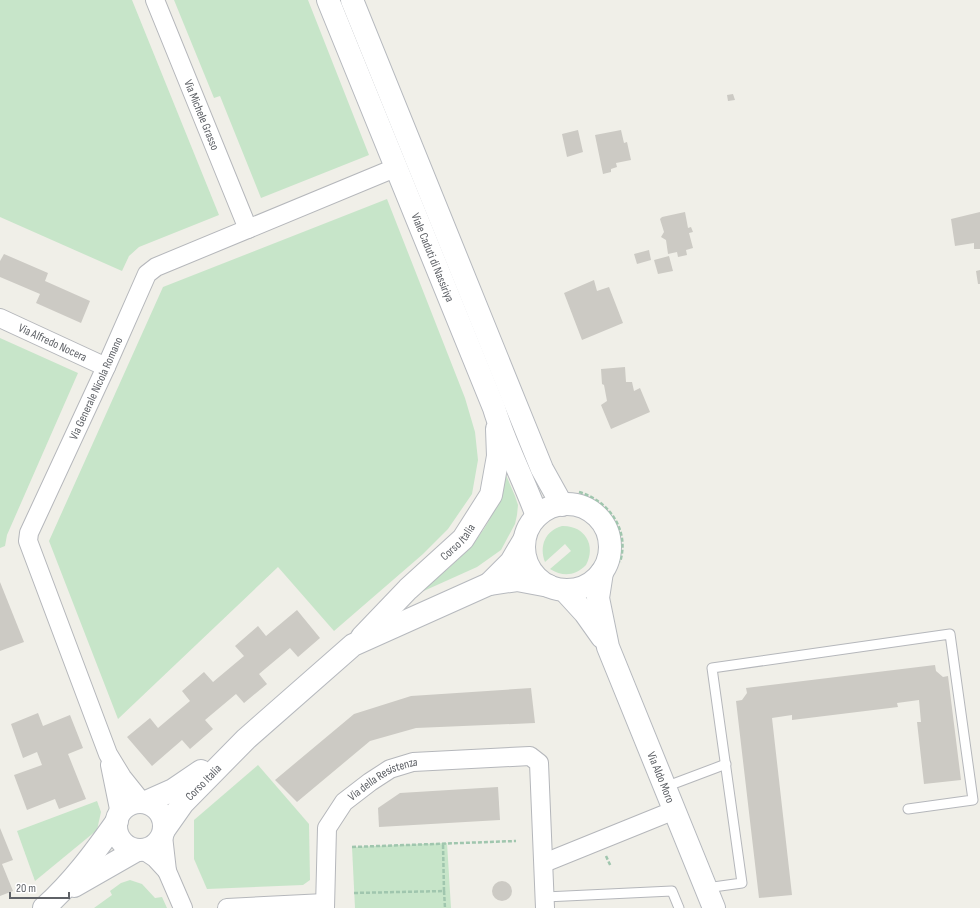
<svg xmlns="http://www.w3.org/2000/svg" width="980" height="908" font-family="'Sofia Sans Condensed',sans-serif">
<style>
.green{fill:#c7e5c9}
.building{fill:#cccac4}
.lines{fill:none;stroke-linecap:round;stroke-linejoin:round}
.lane-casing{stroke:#b5b7bb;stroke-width:11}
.street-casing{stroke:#b5b7bb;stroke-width:20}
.secondary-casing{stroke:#b6b9be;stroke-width:24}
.path{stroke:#a0c6ae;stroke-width:2.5;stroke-dasharray:4 2;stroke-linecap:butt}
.lane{stroke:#fff;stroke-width:9}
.street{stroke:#fff;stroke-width:18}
.secondary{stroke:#fff;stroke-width:22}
.labels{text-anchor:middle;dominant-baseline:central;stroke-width:3;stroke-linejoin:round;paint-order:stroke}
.street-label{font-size:12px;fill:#5f6267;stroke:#fff}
</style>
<rect width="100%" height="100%" fill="#f0efe8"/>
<!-- green -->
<g class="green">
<polygon points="0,0 132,0 219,215 139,247 129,256 122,271 0,217"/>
<polygon points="174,0 308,0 369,155 261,198 220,96 214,98"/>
<polygon points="387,199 465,398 475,432 478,460 472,494 448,529 423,554 334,631 278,567 118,719 49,541 163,287"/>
<polygon points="0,338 78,373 7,535 5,546 0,548"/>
<path d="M 506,475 L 515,496 L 518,505 L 517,515 L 515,524 L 501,550 L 477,567 L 417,594 C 447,570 478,547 494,510 C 498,498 502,486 506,475 Z"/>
<path d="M 562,526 C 584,525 597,545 586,565 C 575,576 563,577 550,569 L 571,551 L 565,544 L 545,562 C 539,546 545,531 562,526 Z"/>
<polygon points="258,765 309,824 310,880 303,885 207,889 194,859 194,820"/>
<polygon points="97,801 101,812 97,830 35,881 17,831"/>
<polygon points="447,843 451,908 355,908 352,847"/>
<polygon points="130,880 142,884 155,898 162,897 167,908 94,908 112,895 110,891 121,883"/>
</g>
<!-- building -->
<g class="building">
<polygon points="733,94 735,100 728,101 727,95"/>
<polygon points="578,130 583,152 567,157 562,134"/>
<polygon points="621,130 624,143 627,142 631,160 616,163 617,167 611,169 611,172 603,174 595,135"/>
<polygon points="685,212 688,228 691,227 693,232 689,233 693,248 686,250 687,255 678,257 677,252 668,254 666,240 661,237 664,232 660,219 662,217"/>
<polygon points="980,212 980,249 974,249 974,243 955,246 951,219"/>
<polygon points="649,250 651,260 637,264 634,254"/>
<polygon points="4,254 48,273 45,281 90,301 81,323 36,303 40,294 0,277 0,261"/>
<polygon points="669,256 673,271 658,274 654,260"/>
<polygon points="980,270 980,284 978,284 976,271"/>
<polygon points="594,280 597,291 609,287 623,323 582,340 564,293"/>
<polygon points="625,367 626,382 632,382 634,391 640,388 650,412 611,429 601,405 607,401 604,385 602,384 601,369"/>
<polygon points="0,582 24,642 0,651"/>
<polygon points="297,610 320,638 298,657 290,648 259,674 267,684 244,703 236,694 205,720 213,729 190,749 182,740 152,766 127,737 150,718 158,728 190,701 182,691 204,672 213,682 244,656 235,646 258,626 266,636"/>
<polygon points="935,665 936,671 943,677 948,676 961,780 924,784 917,722 921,722 919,700 897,703 898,707 792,720 792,715 772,718 792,895 759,898 736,701 742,700 747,693 746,688"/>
<polygon points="531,688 535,723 416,728 370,741 297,802 275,780 354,714 411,696"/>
<polygon points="38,713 43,726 70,715 83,748 68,754 86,799 59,809 55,799 27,810 14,775 42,765 37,752 23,758 11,724"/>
<polygon points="498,787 500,820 379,827 378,808 400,793"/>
<polygon points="0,828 13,860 2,864 13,891 0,896"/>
<circle cx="502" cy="891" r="10"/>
</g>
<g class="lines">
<defs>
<g id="lane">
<polyline points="665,787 726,764"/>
<polyline points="706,888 742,883 712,668 950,634 973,800 908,809"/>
<polyline points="545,897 672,891 679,908"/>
</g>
<g id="street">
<path id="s1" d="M 155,0 L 248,229"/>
<path id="s2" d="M 0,318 L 106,367"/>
<polyline points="110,765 120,814"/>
<path id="s3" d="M 142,802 L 122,777 L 108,754 L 28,541 L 29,533 L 106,367 L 147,274 L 156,267 L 395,168"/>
<polyline points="163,836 167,871 183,908"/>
<polyline points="143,850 155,858 167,871"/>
<polyline points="544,863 675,810"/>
<polyline points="227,908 325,903"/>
<path id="s4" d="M 325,908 L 327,828 L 344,802 L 370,782 L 390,769 L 413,762 L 530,756 L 539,763 L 545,908"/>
</g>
<g id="secondary">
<path id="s5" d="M 328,0 L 494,408 C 505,445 524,480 537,516"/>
<polyline points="352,0 531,442 542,469 562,505"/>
<circle cx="567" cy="547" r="43"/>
<path id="s6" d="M 602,572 L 598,598 L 608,647 L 714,908"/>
<polyline points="489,584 511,562 524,540"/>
<polyline points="564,590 585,613 602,637"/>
<path id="s7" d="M 362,637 L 408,589 L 463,539 L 491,495 L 498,456 L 497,429"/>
<polyline points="146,802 173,790 201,771"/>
<circle cx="140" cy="826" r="24"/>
<path id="s8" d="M 164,830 L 183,803 L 246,739 L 353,645 L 489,584 L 517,580 L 549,586"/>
<polyline points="74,886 137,850"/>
<path d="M 44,908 C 73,882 95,852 117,821"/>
</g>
</defs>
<!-- lane casing -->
<use href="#lane" class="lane-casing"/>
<!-- street casing -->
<use href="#street" class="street-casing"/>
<!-- secondary casing -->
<use href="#secondary" class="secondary-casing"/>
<!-- path -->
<g class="path">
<path d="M 579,492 C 609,501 630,530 620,562"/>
<polyline points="352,847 516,841"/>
<polyline points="606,856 611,867"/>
<polyline points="444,891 445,908"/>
<polyline points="354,893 444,891 443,844"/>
</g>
<!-- lane -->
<use href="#lane" class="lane"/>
<!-- street -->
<use href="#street" class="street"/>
<!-- secondary -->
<use href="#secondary" class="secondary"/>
</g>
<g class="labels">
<!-- street labels -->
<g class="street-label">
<text stroke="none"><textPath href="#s1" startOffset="124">Via Michele Grasso</textPath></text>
<text stroke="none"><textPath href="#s5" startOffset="278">Viale Caduti di Nassiriya</textPath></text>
<text stroke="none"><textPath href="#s2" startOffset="58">Via Alfredo Nocera</textPath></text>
<text stroke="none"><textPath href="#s3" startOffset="454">Via Generale Nicola Romano</textPath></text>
<text stroke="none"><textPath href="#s7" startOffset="135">Corso Italia</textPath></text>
<text stroke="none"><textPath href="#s6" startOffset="217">Via Aldo Moro</textPath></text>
<text stroke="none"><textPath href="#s4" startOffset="157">Via della Resistenza</textPath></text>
<text stroke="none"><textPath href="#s8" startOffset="62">Corso Italia</textPath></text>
</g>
</g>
<!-- scale -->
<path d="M10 892v6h59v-6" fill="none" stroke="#5f6267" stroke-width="2"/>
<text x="16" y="892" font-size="12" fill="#5f6267" stroke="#ffffff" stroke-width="3" paint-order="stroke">20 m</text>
</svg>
